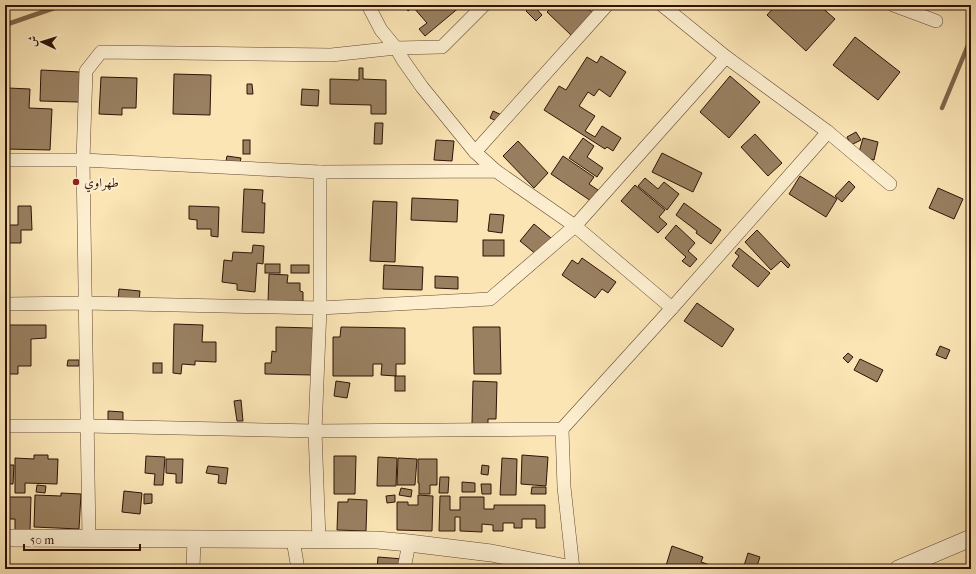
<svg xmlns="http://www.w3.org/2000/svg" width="976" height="574" font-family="'IM FELL French Canon',Amiri,serif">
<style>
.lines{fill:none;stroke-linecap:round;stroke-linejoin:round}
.stream{stroke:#80664c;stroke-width:4.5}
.building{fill:#998061;stroke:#2f1306}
.minor-casing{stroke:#624832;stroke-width:14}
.tertiary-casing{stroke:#624832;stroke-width:18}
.minor{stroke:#fceecf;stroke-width:13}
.tertiary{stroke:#fceecf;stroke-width:17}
.poi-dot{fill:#8f2418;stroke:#fceecf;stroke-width:1.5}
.labels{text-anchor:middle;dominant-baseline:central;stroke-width:4;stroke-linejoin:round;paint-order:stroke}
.poi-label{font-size:13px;fill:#2f1306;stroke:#fceecf;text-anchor:start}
</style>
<rect width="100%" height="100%" fill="#fbe5b5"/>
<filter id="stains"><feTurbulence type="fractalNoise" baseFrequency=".005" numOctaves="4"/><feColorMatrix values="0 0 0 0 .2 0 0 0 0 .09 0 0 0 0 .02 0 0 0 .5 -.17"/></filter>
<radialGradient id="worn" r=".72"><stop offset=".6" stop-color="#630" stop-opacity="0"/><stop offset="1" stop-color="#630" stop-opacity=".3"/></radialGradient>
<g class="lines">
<!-- stream -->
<g class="stream">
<polyline points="5,25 63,5"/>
<polyline points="942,108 971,38"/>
</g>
</g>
<!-- building -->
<g class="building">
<polygon points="404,5 461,5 461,6 425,36 419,29 427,23 413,7 408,11"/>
<polygon points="532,5 533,5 542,15 536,21 526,11"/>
<polygon points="554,5 565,5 567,6 568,5 584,5 594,14 573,37 547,12"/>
<polygon points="776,5 819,5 835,19 806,51 767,15"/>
<polygon points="855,37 900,72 878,100 833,65"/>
<polygon points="601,56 626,72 610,97 599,89 594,96 588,92 579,106 595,116 585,131 595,137 602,126 621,138 613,151 607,147 605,149 544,110 559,86 566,90 587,57 597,63"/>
<polygon points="359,68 363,68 363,79 386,80 386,114 371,114 371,105 330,104 330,79 359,80"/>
<polygon points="41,70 80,72 79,102 40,101"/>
<polygon points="174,74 211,75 210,115 173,114"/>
<polygon points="730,76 760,102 729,138 700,112"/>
<polygon points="101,77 137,78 136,108 122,108 122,115 99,114"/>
<polygon points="247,84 252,84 253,94 247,94"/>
<polygon points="8,88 30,89 29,108 52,109 50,150 6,149"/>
<polygon points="302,89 319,90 318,106 301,105"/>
<polygon points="493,111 504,116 501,123 490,118"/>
<polygon points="375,123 383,123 382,144 374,144"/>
<polygon points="856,132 861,140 851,145 847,137"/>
<polygon points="755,134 782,163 768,176 741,147"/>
<polygon points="583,138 594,146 587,157 603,168 597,177 569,158"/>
<polygon points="863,138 878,142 874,160 858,156"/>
<rect x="243" y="140" width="7" height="14"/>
<polygon points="436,140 454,141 452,161 434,160"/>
<polygon points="518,141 548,173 534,188 503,156"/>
<polygon points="662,153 702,173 693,192 652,172"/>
<polygon points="227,156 241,158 240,163 226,161"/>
<polygon points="563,156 594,177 589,184 598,190 591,201 551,174"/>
<polygon points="800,176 837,199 826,217 789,194"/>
<polygon points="645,178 658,189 664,182 679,194 667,210 638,186"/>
<polygon points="849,181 855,187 842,202 835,196"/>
<polygon points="635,185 665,210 659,217 667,224 658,233 621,201"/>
<polygon points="938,188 963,199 954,219 929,208"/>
<polygon points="244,189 263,190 262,203 265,203 264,233 242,232"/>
<polygon points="412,198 458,200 457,222 411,220"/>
<polygon points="373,201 397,202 395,262 370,261"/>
<polygon points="684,203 721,230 711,244 696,233 697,231 676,215"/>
<polygon points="18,206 31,206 32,230 21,230 21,243 9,243 9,225 18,225"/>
<polygon points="189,206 219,207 218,237 211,236 211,229 197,229 197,220 189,219"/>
<polygon points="490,214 504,215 502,233 488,231"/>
<polygon points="534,224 551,238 537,255 520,241"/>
<polygon points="676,225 695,243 688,251 697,259 690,267 682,261 686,257 665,238"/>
<polygon points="757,230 790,265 788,268 781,261 771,270 745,242"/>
<rect x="483" y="240" width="21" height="16"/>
<polygon points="253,245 264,246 263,264 257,263 255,292 237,290 237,284 222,282 224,260 232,261 233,252 252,253"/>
<polygon points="739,248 770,273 758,287 732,266 739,256 735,253"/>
<polygon points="582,258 616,282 608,293 602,289 595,298 562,275 572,260 578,264"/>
<rect x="265" y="264" width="15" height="9"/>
<rect x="291" y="265" width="18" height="8"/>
<polygon points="384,265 423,267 422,290 383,289"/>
<polygon points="269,274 288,275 287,283 300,283 300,291 303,292 303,304 268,302"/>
<polygon points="435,276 458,277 458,289 435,288"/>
<polygon points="119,289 140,291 139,301 118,300"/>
<polygon points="697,303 734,329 722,347 684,321"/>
<polygon points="174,324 203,325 202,342 216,342 216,362 195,361 195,365 182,364 181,374 173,373"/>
<polygon points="7,325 46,325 46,338 31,339 31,366 18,366 18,374 8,374"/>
<polygon points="276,327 313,328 312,375 265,374 265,363 271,363 272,351 276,352"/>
<polygon points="341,327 405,328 405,364 396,364 396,376 381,375 382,364 373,364 373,376 333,376 333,337 340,337"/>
<polygon points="473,327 500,327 501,374 474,374"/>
<polygon points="940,346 950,350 946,359 936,355"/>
<polygon points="848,353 853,357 848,363 843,358"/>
<polygon points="860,359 883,370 877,382 854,370"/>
<polygon points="68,360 79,360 79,366 67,366"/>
<rect x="153" y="363" width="9" height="10"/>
<rect x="395" y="376" width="10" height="15"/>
<polygon points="336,381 350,383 347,398 334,396"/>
<polygon points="473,381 497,382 496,419 488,419 488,424 472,424"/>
<polygon points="5,390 8,391 7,409 5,408"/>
<polygon points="241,400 243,421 237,421 234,401"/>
<polygon points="108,411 123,412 123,420 108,420"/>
<polygon points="34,455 48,455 48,459 58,459 57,484 25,483 25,493 15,493 15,458 34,459"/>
<polygon points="522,455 548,457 546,486 521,484"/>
<polygon points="146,456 165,457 163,485 154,485 155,474 145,473"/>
<polygon points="334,456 356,456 355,494 334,494"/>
<polygon points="378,457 397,458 396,486 377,486"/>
<polygon points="398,458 417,459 415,485 397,485"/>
<polygon points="502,458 517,459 516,495 500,495"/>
<polygon points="166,459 183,459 182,483 176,483 176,474 166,473"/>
<polygon points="418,459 437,459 437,485 430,485 430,494 419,494 419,483 418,483"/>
<polygon points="5,465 14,465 13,484 5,484"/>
<polygon points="482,465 489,466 488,475 481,474"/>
<polygon points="208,466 228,468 226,484 218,483 219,475 206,473"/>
<polygon points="440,477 449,477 448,493 439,493"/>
<polygon points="462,482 475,483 475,492 462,492"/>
<polygon points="481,484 491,484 491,494 482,494"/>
<polygon points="37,485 46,486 45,493 36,492"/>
<polygon points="532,487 546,487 546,494 531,494"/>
<polygon points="401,488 412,490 411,497 399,495"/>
<polygon points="124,491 142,493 140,514 122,512"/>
<polygon points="61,493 81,494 79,529 34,527 35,495 61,496"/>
<polygon points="144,494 152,494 152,503 144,504"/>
<polygon points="395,495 395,502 387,503 386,496"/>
<polygon points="418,495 433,496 432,531 397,530 397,502 408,502 408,505 418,505"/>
<polygon points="440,496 450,496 450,510 460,510 460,497 484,497 484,509 494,509 494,505 545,505 545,528 536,528 536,519 522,519 522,528 514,528 514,523 503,523 503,531 493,531 493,525 482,524 482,532 460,531 460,517 455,517 455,531 439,531"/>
<polygon points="5,497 31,497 30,531 15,530 15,519 5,519"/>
<polygon points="348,499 367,500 366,531 337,530 338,502 348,502"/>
<polygon points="672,546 703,557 701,562 722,569 704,569 705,568 698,565 697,569 665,569"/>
<polygon points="748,553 760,557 756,569 743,569"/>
<polygon points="378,557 403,559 402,569 377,569"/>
<rect x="330" y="566" width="19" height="3"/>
</g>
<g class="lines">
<defs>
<g id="minor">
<polyline points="368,5 381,30 396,48 403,60 422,87 475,152"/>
<polyline points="662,5 726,57 828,132 890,184"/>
<polyline points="893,5 936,21"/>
<polyline points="5,160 83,160 320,172 496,171 575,226 672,308"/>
<polyline points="496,171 475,152 607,5"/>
<polyline points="5,304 85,303 320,308 490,299 575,226 726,57"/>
<polyline points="5,426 87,426 315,431 562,429 672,308 828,132"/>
<polyline points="562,429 564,487 573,569"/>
<polyline points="89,539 83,160 86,71 101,52 331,55 396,48 442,47 484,5"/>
<polyline points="293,540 298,569"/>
<polyline points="319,540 315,431 320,308 320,172"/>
<polyline points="193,569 194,539"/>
<polyline points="404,569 409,543"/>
</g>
<g id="tertiary">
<polyline points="5,538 377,540 409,543 491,553 572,569"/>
<polyline points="898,569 971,538"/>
</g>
</defs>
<!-- minor casing -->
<use href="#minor" class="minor-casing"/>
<!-- tertiary casing -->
<use href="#tertiary" class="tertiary-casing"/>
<!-- minor -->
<use href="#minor" class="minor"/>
<!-- tertiary -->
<use href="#tertiary" class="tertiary"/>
</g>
<!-- markers -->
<circle class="poi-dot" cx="76" cy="182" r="4"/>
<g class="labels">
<!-- poi labels -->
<g class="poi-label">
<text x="84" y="182">طهراوي</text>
</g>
</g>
<!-- margin -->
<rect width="976" height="574" fill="none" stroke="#fbe5b5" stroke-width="20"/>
<rect x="6" y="6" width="964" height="562" fill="none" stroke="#2f1306" stroke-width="2"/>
<rect x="10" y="10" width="956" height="554" fill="none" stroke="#2f1306"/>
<!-- north arrow -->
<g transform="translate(42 42) rotate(274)" stroke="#fceecf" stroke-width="3" paint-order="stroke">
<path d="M0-3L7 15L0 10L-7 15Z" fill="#2f1306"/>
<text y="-6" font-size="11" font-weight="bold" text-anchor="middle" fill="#2f1306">ش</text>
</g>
<!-- scale -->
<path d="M24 544v6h116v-6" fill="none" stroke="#2f1306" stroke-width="2"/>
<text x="30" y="544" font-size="12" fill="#2f1306" stroke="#fceecf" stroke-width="3" paint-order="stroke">50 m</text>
<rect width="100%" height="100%" filter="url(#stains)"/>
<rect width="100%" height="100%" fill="url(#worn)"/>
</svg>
